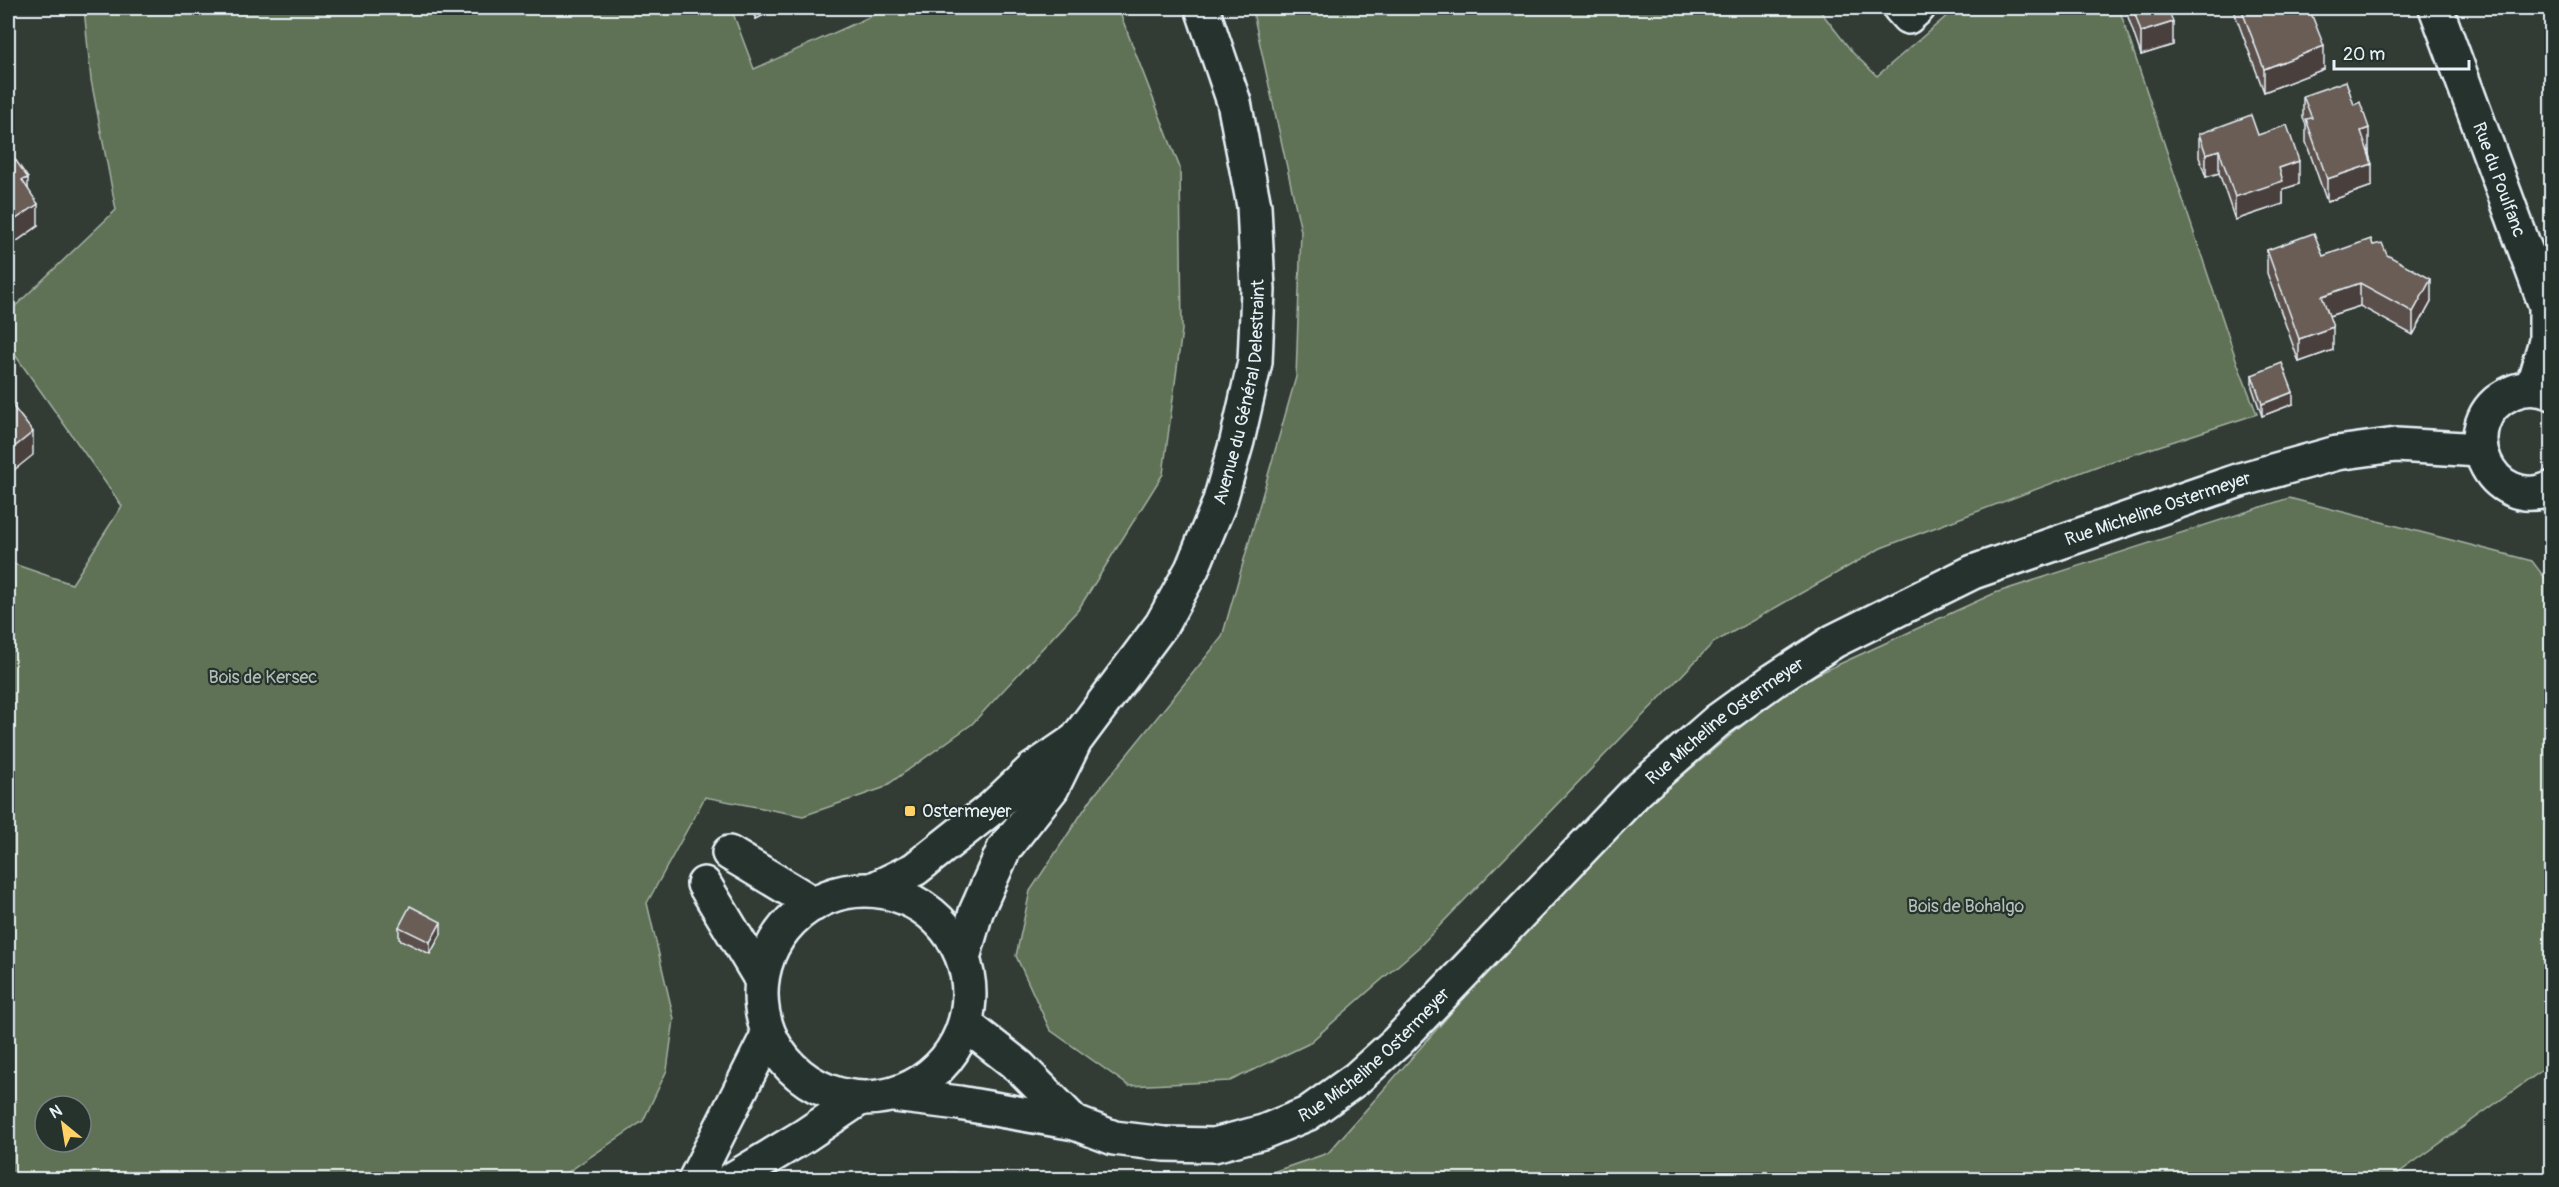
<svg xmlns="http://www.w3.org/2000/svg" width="2559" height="1187" font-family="Pangolin,sans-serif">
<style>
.green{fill:#607255;stroke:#a4b2a6;stroke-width:1.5;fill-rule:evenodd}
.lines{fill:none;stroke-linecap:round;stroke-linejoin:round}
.minor-casing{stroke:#e8f1f8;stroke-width:38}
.minor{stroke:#26332d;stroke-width:33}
.wall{fill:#5a504b;stroke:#e8f1f8;stroke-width:1.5}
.shaded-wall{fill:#4a413d;stroke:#e8f1f8;stroke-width:1.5}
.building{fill:#695d57;stroke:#e8f1f8;stroke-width:1.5}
.poi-dot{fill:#ffd166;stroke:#26332d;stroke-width:2}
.labels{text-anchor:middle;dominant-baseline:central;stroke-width:4.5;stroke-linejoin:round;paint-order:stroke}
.street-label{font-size:18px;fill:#e8f1f8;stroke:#26332d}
.park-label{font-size:18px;fill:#b2beb7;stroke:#26332d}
.poi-label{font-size:18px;fill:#e8f1f8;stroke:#26332d;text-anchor:start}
</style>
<rect width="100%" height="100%" fill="#333b35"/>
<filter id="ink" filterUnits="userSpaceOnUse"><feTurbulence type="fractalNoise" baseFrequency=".0167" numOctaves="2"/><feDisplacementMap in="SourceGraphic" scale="12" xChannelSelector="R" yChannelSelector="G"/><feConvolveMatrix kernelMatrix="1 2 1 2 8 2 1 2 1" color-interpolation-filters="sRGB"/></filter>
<g filter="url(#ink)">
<!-- green -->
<g class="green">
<path d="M 84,8 L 731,8 L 754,69 L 889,8 L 1118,8 L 1180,168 L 1182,330 L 1163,474 L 1078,610 L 972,724 L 883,788 L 803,816 L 705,797 L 647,903 L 674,1019 L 667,1070 L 643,1121 L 565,1174 L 550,1179 L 8,1180 L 8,562 L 72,584 L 122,506 L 8,345 L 8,313 L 116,210 L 91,80 ZM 45,1106 L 81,1106 L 81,1142 L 45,1142 Z"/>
<polygon points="1252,8 1818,8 1853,53 1877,76 1956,8 2119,8 2238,365 2257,414 2095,467 1881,548 1713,643 1419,947 1308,1044 1230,1081 1129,1086 1050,1030 1016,956 1030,891 1092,798 1222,637 1296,377 1301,231"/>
<polygon points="2289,498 2532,561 2551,586 2551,1064 2390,1179 1249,1180 1328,1153 1594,850 1787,688 1995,593"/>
<polygon points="954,1172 983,1179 873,1179 880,1176"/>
</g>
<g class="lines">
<defs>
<g id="minor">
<polyline points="1900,8 1908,17 1918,8"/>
<path id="s1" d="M 2436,8 L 2546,306 L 2546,341 L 2532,388"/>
<path d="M 2552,393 C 2539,387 2523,387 2511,393 C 2448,422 2491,516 2552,488"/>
<polyline points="729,853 814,904"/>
<polyline points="704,884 761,979"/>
<polyline points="874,889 915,869 992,808 1032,770 1073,742"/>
<circle cx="865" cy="994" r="104"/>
<path id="s2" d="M 963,958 L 976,912 L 1004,849 L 1052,788 L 1075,741 L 1162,624 L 1192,569 L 1219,504 L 1237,441 L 1255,362 L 1258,290 L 1254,206 L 1234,102 L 1202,8"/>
<polyline points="965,1024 1020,1067 1075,1123"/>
<path id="s3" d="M 894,1095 L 959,1103 L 1075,1123 L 1114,1138 L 1164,1144 L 1214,1145 L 1263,1132 L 1307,1114 L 1356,1079 L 1397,1042 L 1637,791 L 1717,721 L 1774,680 L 1834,641 L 1973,572 L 2240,480 L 2337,453 L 2396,445 L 2480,450"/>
<polyline points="695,1180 768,1035"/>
<polyline points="731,1180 804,1136 859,1099"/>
</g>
</defs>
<!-- minor casing -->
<use href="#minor" class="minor-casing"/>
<!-- minor -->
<use href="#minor" class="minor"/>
</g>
<!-- wall -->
<g class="wall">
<polygon points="750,8 778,8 756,19"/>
<polygon points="2125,8 2168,8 2173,45 2141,55"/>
<polygon points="2235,8 2309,8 2324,69 2264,92 2235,14"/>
<polygon points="2303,96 2354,105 2369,151 2372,186 2327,202 2306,142 2306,125 2303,118"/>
<polygon points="2199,134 2258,135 2299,184 2283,189 2283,204 2235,220 2219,173 2206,177 2199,157"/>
<polygon points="8,149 28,188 38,226 10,246 8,241"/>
<polygon points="2373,245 2387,255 2431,302 2413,335 2360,306 2329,316 2333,350 2299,362 2267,273 2267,250 2323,256"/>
<polygon points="2252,375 2293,404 2262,416 2252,387"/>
<polygon points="399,927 441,934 430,954 399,939"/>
</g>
<!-- shaded-wall -->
<g class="shaded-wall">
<polygon points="756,8 778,8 756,19"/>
<polygon points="2173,22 2173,45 2141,55 2141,32"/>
<polygon points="2324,46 2324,69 2264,92 2264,69"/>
<polygon points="2369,128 2369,151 2361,153 2361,131"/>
<polygon points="2219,150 2219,173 2206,177 2206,154"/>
<polygon points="2299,161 2299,184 2283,189 2283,204 2235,220 2235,197 2279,168"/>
<polygon points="2372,164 2372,186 2327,202 2327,179"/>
<polygon points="28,178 28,201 22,180"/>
<polygon points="38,204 38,226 10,246 10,223"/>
<polygon points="2431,279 2431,302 2413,335 2413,312"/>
<polygon points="2360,283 2360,306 2322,318 2322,296"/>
<polygon points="2333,327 2333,350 2299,362 2299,339"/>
<polygon points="2293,392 2293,404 2262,416 2262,404"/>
<polygon points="33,432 33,455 8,475 8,452"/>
<polygon points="441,922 441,934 430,954 430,942"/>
</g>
<!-- building -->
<g class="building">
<polygon points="2133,8 2168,8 2173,22 2141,32"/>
<polygon points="2241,8 2309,8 2324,46 2264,69"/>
<polygon points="2346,81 2354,105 2360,102 2369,128 2361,131 2372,164 2327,179 2306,119 2312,118 2303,96"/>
<polygon points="2251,115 2258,135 2287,125 2299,161 2279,168 2283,181 2235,197 2219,150 2206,154 2199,134"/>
<polygon points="8,149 28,178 22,180 38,204 10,223 8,218"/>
<polygon points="2314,233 2323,256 2371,239 2373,245 2382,243 2387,255 2431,279 2413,312 2360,283 2322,296 2333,327 2299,339 2267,250"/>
<polygon points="2282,363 2293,392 2262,404 2252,375"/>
<polygon points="8,400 33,432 8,452"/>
<polygon points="410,906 441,922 430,942 399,927"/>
</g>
</g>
<!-- markers -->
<rect class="poi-dot" x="904" y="805" width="12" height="12" rx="3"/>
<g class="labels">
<!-- street labels -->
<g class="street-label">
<text stroke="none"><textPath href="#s1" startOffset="183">Rue du Poulfanc</textPath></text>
<text stroke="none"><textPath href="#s2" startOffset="640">Avenue du Général Delestraint</textPath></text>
<text stroke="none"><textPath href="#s3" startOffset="1485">Rue Micheline Ostermeyer</textPath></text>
<text stroke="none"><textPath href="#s3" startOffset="999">Rue Micheline Ostermeyer</textPath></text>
<text stroke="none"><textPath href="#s3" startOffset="513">Rue Micheline Ostermeyer</textPath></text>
</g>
<!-- park labels -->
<g class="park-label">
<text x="263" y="677">Bois de Kersec</text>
<text x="1966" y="906">Bois de Bohalgo</text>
</g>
<!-- poi labels -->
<g class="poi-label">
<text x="922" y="811">Ostermeyer</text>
</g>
</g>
<!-- margin -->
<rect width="2559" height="1187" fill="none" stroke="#26332d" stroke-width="30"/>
<rect x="15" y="15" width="2529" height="1157" fill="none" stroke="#e8f1f8" stroke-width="2" filter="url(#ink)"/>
<!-- north arrow -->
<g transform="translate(63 1124) rotate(330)"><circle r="28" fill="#26332d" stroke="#747f7e" stroke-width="1.5"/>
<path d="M0-4.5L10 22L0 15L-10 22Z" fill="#ffd166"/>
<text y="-9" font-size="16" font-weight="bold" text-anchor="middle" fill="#e8f1f8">N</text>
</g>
<!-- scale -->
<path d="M2334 60v9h135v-9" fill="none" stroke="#e8f1f8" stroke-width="3"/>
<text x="2343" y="60" font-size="18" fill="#e8f1f8" stroke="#26332d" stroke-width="4.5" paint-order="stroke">20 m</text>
</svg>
